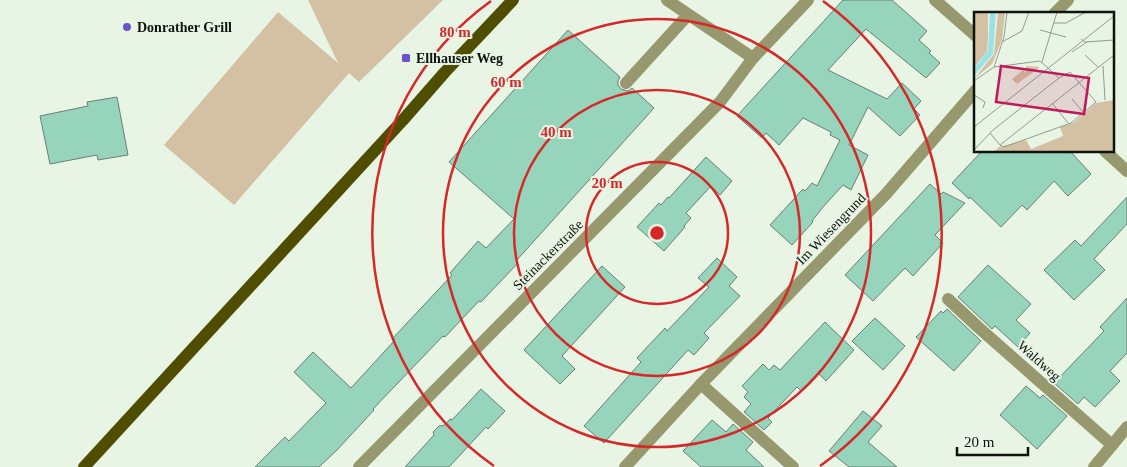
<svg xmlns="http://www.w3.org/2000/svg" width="1127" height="467" font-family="'Times New Roman',serif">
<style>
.green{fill:#d4c0a2}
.building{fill:#96d4bc;stroke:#6b7e76}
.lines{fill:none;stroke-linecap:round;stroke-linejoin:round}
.minor{stroke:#97986d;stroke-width:12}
.major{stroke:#4f4e00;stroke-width:12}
.ring{fill:none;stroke:#d62828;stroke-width:2.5}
.poi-dot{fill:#6d52cb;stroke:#e8f5e5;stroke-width:2}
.labels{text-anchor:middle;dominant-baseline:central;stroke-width:4;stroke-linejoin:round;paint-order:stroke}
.poi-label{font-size:14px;font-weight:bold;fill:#0f130e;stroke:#e8f5e5;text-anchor:start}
.street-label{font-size:14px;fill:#0f130e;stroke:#e8f5e5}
.inset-road{fill:none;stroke:#919b8f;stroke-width:1}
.view{fill:#c2185b;fill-opacity:0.15;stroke:#c2185b;stroke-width:2.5}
.inset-edge{fill:none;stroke:#0f130e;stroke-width:2.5}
.centre{fill:#d62828;stroke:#e8f5e5;stroke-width:2.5}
.ring-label{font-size:15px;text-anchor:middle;font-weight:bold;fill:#d62828;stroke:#e8f5e5;stroke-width:4;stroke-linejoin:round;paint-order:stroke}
</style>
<rect width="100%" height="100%" fill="#e8f5e5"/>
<!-- green -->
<polygon class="green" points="308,0 443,0 359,82 349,73 234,205 164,145 278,12 338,63"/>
<!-- building -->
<g class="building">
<polygon points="843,0 892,0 927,31 919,40 931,51 929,53 940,63 926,78 866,29 828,70 887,99 902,83 921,101 914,109 920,115 900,136 868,107 849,145 868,155 851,190 843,185 823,207 812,221 813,222 792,245 770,225 803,189 805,191 812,183 817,186 840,140 830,135 831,132 803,118 779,145 766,133 762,138 737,116"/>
<polygon points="568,30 620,77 618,81 618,85 621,89 628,91 632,88 654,108 516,261 518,263 481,302 479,301 445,337 443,336 373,409 374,410 337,450 319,467 255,467 285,437 289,441 326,403 294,372 313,352 351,388 395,340 393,338 452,275 450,273 478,241 486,248 514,219 449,162"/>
<polygon points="117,97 128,155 98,160 97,155 50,164 40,116 88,106 87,102"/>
<polygon points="982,151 1070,151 1091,174 1068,196 1054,181 1027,210 1022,205 1001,227 970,197 969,199 952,183"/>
<polygon points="706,157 732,181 720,195 711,186 686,213 691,218 684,226 685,227 664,251 637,227 659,203 661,205 668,197 669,198"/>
<polygon points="930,184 941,194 943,192 965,203 935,235 943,243 913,276 905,268 873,301 845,275"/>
<polygon points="1127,197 1127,224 1094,259 1105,270 1074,300 1044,270 1075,240 1081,246"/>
<polygon points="717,258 737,277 729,286 740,296 704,333 709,338 694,355 688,350 604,443 584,426 641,362 637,358 665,328 667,331 709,287 698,278"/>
<polygon points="988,265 1031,304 1016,320 1030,333 1018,347 995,326 992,329 958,297"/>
<polygon points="602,266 625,287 562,356 575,369 560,384 524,350"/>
<polygon points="1127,298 1127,353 1110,371 1120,381 1095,407 1084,397 1078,404 1054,383 1104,331 1100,327"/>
<polygon points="947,309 981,341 954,371 916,337 941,311 943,313"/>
<polygon points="875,318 905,346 883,370 852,341"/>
<polygon points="825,322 854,350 826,381 818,373 801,391 797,387 768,418 772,422 764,430 744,412 751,404 744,397 748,392 742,386 763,364 769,370 774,365 780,370"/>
<polygon points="1026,386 1040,398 1043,395 1067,416 1037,449 1000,415"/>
<polygon points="481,389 505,411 488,429 486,427 449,467 405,467 434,435 433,432 439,426 445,425 450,419 452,420"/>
<polygon points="863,411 882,426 868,442 897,467 849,467 829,451"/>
<polygon points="712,420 726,432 733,424 753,442 746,450 764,467 701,467 683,451"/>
</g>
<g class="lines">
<!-- minor -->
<g class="minor">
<polyline points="667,0 753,58 808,0"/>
<polyline points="935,0 976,36"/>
<polyline points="1054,14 1068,0"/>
<polyline points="626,83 688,15"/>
<polyline points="1105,151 1127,171"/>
<polyline points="948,299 978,327 1112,445"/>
<polyline points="701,384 793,467"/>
<polyline points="359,467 720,102 753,58"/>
<polyline points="625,467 701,384 886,194 976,90"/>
<polyline points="1094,467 1127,427"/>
</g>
<!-- major -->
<polyline class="major" points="84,467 403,120 445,72 513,0"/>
</g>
<!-- distance rings -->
<g class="ring">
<circle cx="657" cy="233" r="71"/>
<circle cx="657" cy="233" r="143"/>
<circle cx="657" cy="233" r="214"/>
<path d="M494 466A285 285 0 0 1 491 1M823 1A285 285 0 0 1 820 466"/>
</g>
<!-- markers -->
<g class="poi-dot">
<circle cx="127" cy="27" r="5"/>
<rect x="401" y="53" width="10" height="10" rx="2.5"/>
</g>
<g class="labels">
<!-- poi labels -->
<g class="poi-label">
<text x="137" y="27">Donrather Grill</text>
<text x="416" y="58">Ellhauser Weg</text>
</g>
<!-- street labels -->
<g class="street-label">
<text transform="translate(831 229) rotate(-46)">Im Wiesengrund</text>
<text transform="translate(548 255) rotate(-45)">Steinackerstraße</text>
<text transform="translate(1039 361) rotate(42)">Waldweg</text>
</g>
</g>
<!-- overview -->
<g transform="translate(974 12)">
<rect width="140" height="140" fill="#e8f5e5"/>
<path d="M 0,0 L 14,0 L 14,27 L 13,39 L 0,56 ZM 24,0 L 31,0 L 28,28 L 18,52 L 0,67 L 20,42 ZM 52,54 L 66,55 L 43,72 L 38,67 L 49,58 L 52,61 ZM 140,88 L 140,140 L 20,140 L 25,135 L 52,128 L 57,137 L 89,124 L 86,115 L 99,111 L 122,91 Z" fill="#d4c0a2"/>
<path d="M 16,0 L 22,0 L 19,42 L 0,64 L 0,57 L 14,38 Z" fill="#9ae2e5"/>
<path class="inset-road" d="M 80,11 L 92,11 L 112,0M 66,18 L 92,25M 107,27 L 111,30 L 140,28M 28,30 L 48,19 L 55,0M 98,40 L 113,30M 111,43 L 124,55M 68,50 L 83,0M 129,54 L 131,88M 20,55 L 30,25 L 33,0M 0,69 L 20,55 L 66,49 L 85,66 L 96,60 L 122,90 L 97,111 L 30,135 L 26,133M 0,83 L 11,90 L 9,96M 98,87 L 109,100M 78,91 L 94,111M 0,115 L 140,4M 16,121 L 26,133M 26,133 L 140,43M 0,138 L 19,118 L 85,66"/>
<path class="view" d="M 27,54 L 115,66 L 110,102 L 22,90 Z"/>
<rect width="140" height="140" class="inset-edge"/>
</g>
<circle cx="657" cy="233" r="8" class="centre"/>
<g class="ring-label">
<text x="455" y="37">80 m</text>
<text x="506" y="87">60 m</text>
<text x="556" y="137">40 m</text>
<text x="607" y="188">20 m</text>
</g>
<!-- scale -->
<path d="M957 447v8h71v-8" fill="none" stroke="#0f130e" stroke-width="2.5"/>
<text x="964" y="447" font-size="15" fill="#0f130e" stroke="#e8f5e5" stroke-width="4" paint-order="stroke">20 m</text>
</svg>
